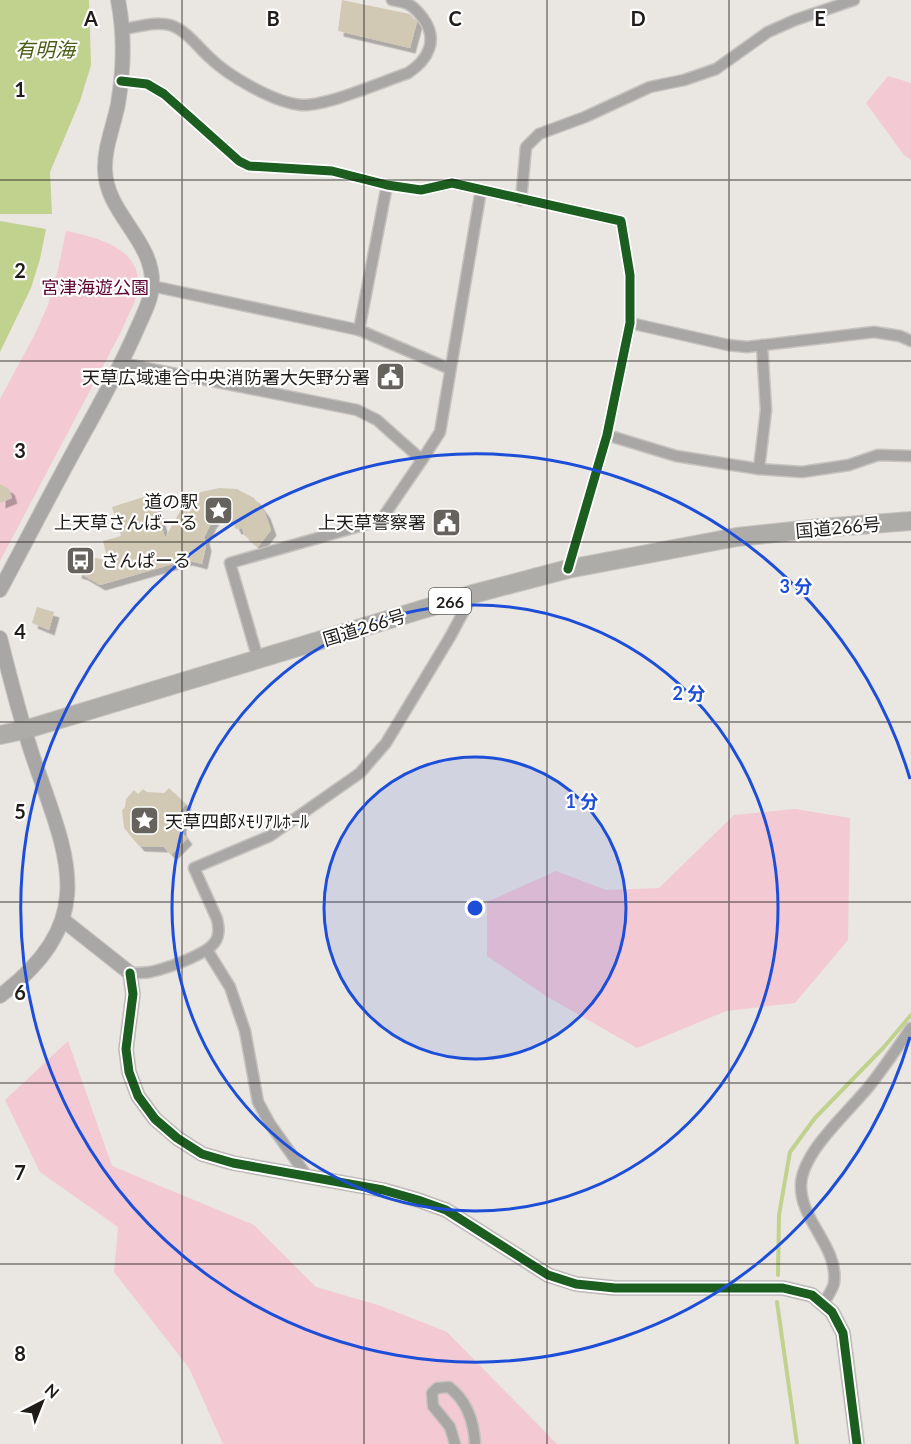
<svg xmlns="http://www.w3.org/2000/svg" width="911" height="1444" font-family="Lato,'Noto Sans JP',sans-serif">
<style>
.green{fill:#f3c9d4}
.water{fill:#c1d18e}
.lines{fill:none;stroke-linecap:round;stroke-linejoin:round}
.stream{stroke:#c1d18e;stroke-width:4}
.building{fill:#d2c9b5;filter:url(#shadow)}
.minor-casing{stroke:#c5c2bf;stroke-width:13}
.tertiary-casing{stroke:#c5c2bf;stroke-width:16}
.trunk-casing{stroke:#c5c2bf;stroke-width:20}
.minor{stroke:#a9a6a6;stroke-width:10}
.tertiary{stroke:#a9a6a6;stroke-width:14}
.trunk{stroke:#aeaca9;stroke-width:18}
.cycleway-casing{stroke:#fff;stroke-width:13}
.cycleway{stroke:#1b5e20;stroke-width:9}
.grid{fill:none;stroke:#1f1c19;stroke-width:1.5;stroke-opacity:0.55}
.ring{fill:none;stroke:#1d4ed8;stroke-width:3}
.labels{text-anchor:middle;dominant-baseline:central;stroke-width:4.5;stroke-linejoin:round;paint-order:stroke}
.shield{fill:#fff;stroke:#62605e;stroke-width:1.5}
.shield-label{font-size:16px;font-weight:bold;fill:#1f1c19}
.park-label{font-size:18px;fill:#5c0331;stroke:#fff}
.poi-label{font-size:18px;fill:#1f1c19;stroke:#fff;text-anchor:end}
.street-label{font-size:18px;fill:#1f1c19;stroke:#fff}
.water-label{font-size:20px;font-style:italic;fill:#4d5d1a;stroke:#fff}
.grid-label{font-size:20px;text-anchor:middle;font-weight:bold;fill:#1f1c19;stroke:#fff;stroke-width:4.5;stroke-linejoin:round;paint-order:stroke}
.centre{fill:#1d4ed8;stroke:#fff;stroke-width:3}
.ring-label{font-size:18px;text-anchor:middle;font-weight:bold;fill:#1d4ed8;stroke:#fff;stroke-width:4.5;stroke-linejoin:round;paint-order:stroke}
</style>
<defs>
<filter id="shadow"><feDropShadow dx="5.5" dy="5.5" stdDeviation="0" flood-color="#0004"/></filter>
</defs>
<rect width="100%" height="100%" fill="#eae6e2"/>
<!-- green -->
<g class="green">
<polygon points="888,76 911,83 911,160 904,155 866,103"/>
<path d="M 66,231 C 96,237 142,248 138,288 C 137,301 127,316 123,328 L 0,561 L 0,399 L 35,334 L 48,305 L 58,270 Z"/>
<polygon points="795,809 850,818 848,940 795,1003 726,1011 637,1048 546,996 487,956 487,902 556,871 606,890 659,888 734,815"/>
<polygon points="68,1041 112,1166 254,1225 316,1287 381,1306 447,1332 557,1444 223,1444 189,1368 114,1272 118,1227 40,1172 5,1100"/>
</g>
<!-- water -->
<g class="water">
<polygon points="0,0 89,0 91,65 80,101 50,172 52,214 0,214"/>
<polygon points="0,221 46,229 40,259 31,288 0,352"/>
</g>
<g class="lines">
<!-- stream -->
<g class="stream">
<polyline points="778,1275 779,1215 790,1152 815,1118 884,1047 911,1015"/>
<polyline points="777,1302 797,1444"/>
</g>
</g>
<!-- building -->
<g class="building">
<polygon points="342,0 410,14 417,22 410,48 338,31"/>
<polygon points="0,484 9,489 12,498 0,503"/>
<polygon points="219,488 237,489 254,498 265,513 271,530 258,547 244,535 242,528 236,529 232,521 223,518 215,518 211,523 204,538 206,546 202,564 187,560 100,585 83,575 76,573 80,554 108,561 103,541 121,536 112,507 153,494 165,538 184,504 201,492"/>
<polygon points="37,607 54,612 49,630 32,623"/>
<polygon points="169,788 186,804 181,810 181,831 187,839 171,855 164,847 139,846 124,828 122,810 125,807 126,799 134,790 138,794 143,789 147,792 164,793"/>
</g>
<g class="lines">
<defs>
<g id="minor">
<path d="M 124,29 C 138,27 155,21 170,25 C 186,30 197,46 209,57 C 228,76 275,103 302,105 C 327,106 382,82 408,73 C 428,60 439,40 423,18 C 418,12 413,5 405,3 C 401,1 396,1 392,0"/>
<polyline points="121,81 147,84 164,94 239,161 249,166 332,171 387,185 421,190 452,183 621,221 630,275 630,323 607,435 568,569"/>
<polyline points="521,200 526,147 539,134 585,117 650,87 684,80 716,69 768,32 795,20 854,0"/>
<polyline points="152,286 359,330 450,369"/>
<polyline points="630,323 728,345 747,347 874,332 900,336 911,341"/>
<polyline points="359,330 387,185"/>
<polyline points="122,363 357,410 377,420 422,460"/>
<polyline points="607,435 676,456 759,469 802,472 849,465 878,455 911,456"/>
<polyline points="759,469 766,410 762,345"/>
<polyline points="258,659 230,563 381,520 422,460 440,432 481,190"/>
<polyline points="207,950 230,987 245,1031 258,1102 270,1124 307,1176"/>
<path d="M 130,973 C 137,973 144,973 150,972 C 165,969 206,955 215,942 C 220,935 219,927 217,919 L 194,868 L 270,836 L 360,773 L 386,743 L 450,637 L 473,594"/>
<path d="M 824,1303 C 827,1297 833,1289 834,1283 C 839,1246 799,1220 801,1184 C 803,1150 851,1110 871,1084 C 885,1066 898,1047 911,1028"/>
<path d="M 455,1444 L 450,1427 L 433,1406 L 432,1393 L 437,1388 L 449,1387 C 467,1401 474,1421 475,1444"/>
</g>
<g id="tertiary">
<path d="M 0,590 C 30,534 59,477 90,422 C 107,391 123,361 137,329 C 143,315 151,301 152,286 C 155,241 106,214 105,170 C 104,148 114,125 118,104 C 124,68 125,35 118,0"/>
<path d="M 0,638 C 10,678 20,718 33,757 C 68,858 101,919 0,996"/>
<polyline points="63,920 130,973 133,994 126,1049 129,1072 138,1096 155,1119 177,1138 202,1154 233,1163 383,1190 418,1200 446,1210 548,1275 576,1284 615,1288 783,1288 812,1295 832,1312 843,1333 857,1444"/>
</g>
<polyline id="trunk" points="0,735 24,730 473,594 568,569 737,537 821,528 911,521"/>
</defs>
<!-- minor casing -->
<use href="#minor" class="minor-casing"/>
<!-- tertiary casing -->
<use href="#tertiary" class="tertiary-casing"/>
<!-- trunk casing -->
<use href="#trunk" class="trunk-casing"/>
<!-- minor -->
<use href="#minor" class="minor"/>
<!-- tertiary -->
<use href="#tertiary" class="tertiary"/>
<!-- trunk -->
<use href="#trunk" class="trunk"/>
<defs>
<g id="cycleway">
<polyline points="121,81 147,84 164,94 239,161 249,166 332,171 387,185 421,190 452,183 621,221 630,275 630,323 607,435 568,569"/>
<polyline points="130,973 133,994 126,1049 129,1072 138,1096 155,1119 177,1138 202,1154 233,1163 383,1190 418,1200 446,1210 548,1275 576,1284 615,1288 783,1288 812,1295 832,1312 843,1333 857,1444"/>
</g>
</defs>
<!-- cycleway casing -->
<use href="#cycleway" class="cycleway-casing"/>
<!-- cycleway -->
<use href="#cycleway" class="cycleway"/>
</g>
<!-- grid -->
<path class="grid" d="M 182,0 L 182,1444M 364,0 L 364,1444M 547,0 L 547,1444M 729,0 L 729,1444M 0,180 L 911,180M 0,361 L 911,361M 0,542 L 911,542M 0,722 L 911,722M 0,902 L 911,902M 0,1083 L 911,1083M 0,1264 L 911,1264"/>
<!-- distance rings -->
<circle cx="475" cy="908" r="151" fill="#1d4ed8" fill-opacity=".12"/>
<g class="ring">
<circle cx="475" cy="908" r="151"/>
<circle cx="475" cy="908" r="303"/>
<path d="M910 1037A454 454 0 1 1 910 779"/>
</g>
<!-- icons -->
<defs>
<symbol id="civic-square" viewBox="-11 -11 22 22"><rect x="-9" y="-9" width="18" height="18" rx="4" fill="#66635f" stroke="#fff"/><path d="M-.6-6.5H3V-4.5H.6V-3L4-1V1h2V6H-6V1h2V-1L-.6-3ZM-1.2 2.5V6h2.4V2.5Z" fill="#fff"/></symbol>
<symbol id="sight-square" viewBox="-11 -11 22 22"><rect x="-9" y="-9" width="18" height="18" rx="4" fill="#66635f" stroke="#fff"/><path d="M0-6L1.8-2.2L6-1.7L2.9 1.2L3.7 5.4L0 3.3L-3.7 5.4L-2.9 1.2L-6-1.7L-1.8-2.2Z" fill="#fff"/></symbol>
<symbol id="bus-square" viewBox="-11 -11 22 22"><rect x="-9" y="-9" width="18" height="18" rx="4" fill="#66635f" stroke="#fff"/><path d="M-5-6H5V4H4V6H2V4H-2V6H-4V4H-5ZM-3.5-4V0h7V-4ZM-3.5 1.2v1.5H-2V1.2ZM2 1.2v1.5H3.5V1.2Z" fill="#fff"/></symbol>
</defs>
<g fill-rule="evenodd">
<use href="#civic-square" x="374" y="360" width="33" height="33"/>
<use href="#sight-square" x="202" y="494" width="33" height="33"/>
<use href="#civic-square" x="430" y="506" width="33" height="33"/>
<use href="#bus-square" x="64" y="544" width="33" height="33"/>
<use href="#sight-square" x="128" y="804" width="33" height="33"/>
</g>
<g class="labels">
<!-- shield labels -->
<rect class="shield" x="429" y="588" width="42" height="26" rx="4.5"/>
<g class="shield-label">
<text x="450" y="601">266</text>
</g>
<!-- park labels -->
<g class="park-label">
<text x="95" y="287">宮津海遊公園</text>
</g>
<!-- poi labels -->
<g class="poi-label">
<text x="370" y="377">天草広域連合中央消防署大矢野分署</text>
<text x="198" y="501">道の駅<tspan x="198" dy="21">上天草さんばーる</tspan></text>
<text x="426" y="522">上天草警察署</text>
<text x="101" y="560" text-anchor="start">さんぱーる</text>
<text x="165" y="821" text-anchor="start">天草四郎ﾒﾓﾘｱﾙﾎｰﾙ</text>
</g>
<!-- street labels -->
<g class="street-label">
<text transform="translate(838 527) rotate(-5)">国道266号</text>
<text transform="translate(364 627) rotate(-17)">国道266号</text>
</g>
<!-- water labels -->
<g class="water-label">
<text x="45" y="49">有明海</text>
</g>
</g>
<g class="grid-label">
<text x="91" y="26">A</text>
<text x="273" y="26">B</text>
<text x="455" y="26">C</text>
<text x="638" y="26">D</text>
<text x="820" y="26">E</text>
<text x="20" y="97">1</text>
<text x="20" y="278">2</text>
<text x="20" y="458">3</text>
<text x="20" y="639">4</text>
<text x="20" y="819">5</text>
<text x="20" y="1000">6</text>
<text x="20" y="1180">7</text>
<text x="20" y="1361">8</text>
</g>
<circle cx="475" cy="908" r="9" class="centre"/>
<g class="ring-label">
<text x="796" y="593">3 分</text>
<text x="689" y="700">2 分</text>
<text x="582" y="808">1 分</text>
</g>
<!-- north arrow -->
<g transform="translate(42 1402) rotate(42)" stroke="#ffffff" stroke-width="4.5" paint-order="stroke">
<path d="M0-4.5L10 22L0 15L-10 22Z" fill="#1f1c19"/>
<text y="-9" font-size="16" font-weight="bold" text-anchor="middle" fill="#1f1c19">N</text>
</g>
</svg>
